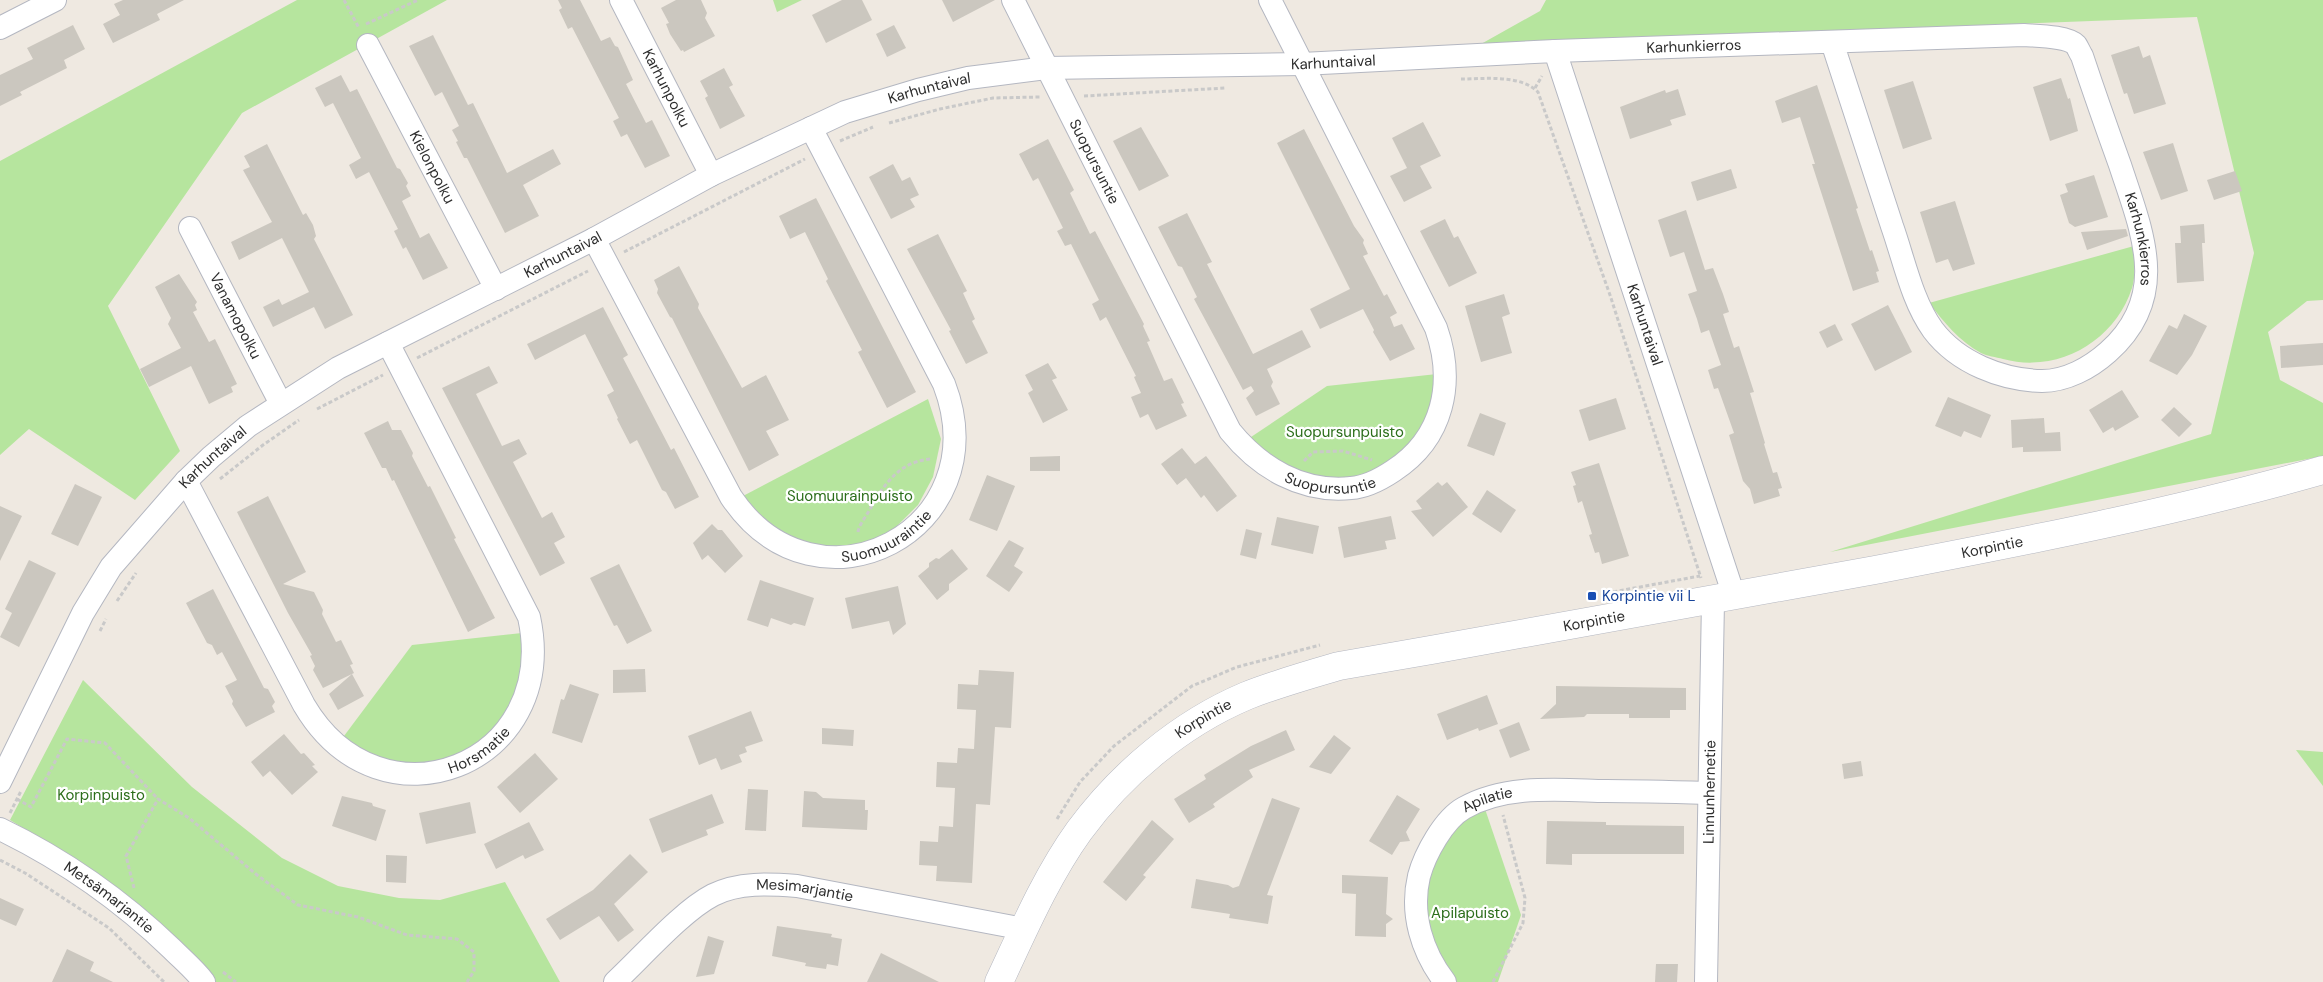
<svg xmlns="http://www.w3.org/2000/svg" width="2323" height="982" font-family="'DM Sans',sans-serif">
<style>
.green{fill:#b6e59e}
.building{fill:#cbc7bf}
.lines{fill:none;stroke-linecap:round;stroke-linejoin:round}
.minor-casing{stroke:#b4b7c1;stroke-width:24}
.tertiary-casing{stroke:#b4b7c1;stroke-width:29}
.path{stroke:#c9c9c9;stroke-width:3;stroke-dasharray:4 2.5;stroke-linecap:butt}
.minor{stroke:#fff;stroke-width:22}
.tertiary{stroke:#fff;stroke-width:28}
.transit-dot{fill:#1a4fb4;stroke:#fff;stroke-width:2}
.labels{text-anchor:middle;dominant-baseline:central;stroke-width:4.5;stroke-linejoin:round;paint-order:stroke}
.street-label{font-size:15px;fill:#2e2e2e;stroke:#fff}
.park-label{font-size:15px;fill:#2c6e1b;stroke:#fff}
.transit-label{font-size:15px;fill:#164399;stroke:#fff;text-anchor:start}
</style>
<rect width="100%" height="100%" fill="#efe9e1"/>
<!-- green -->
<g class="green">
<polygon points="297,0 447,0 242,113 108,306 180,451 135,500 29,429 0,455 0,161"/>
<polygon points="773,0 802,0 777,12"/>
<polygon points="1546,0 2323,0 2323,300 2307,301 2268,332 2280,380 2323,403 2323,456 1830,552 2211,434 2254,253 2197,17 1481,44 1540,11"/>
<path d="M 2134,246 C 2134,258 2136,276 2132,288 C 2115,341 2058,374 2003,359 C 1996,357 1987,356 1981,353 C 1959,341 1944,322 1929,303 Z"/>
<polygon points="1437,374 1434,400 1420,432 1397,458 1367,475 1334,480 1293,471 1248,439 1327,386"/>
<polygon points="928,399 941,439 933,477 918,505 895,528 867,544 838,551 779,534 743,496"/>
<polygon points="522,633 525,666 514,700 487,737 468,751 433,764 382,761 341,740 412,645"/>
<polygon points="83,680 192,787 282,858 338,886 399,898 440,900 505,882 560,982 214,982 40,838 10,820"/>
<polygon points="2296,750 2323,752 2323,786"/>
<polygon points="1484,806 1521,915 1498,982 1454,982 1422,924 1428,862 1448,831"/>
</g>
<!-- building -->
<g class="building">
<polygon points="123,0 184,0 157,14 160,20 113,43 103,24 120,15 114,4"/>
<polygon points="558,0 580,0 601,41 610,37 615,46 618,47 633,80 626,84 646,123 652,120 670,156 645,168 627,134 621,137 613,121 619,118 572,27 568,29 559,10 562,8"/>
<polygon points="676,0 701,0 707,13 705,18 715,36 684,52 683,50 681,51 670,34 666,24 669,23 661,8"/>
<polygon points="842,0 862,0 872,20 826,43 812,15"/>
<polygon points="942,0 995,0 953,22"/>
<polygon points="73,25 85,49 64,60 67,68 20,92 22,95 0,106 0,75 33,59 27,48"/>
<polygon points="894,25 906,48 887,57 876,34"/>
<polygon points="433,35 468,105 473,103 507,173 553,149 561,164 523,185 539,216 505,233 467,158 464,158 456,142 458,141 452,130 459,126 442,92 435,96 409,46"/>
<polygon points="2139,46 2143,58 2150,55 2166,104 2134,114 2127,93 2124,94 2111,55"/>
<polygon points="724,68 733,85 729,87 745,116 720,129 705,98 708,96 700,81"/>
<polygon points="341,75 350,92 357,89 397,168 400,169 408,183 406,186 411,196 402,201 420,238 429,233 448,268 423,280 406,247 403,249 394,231 398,229 369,172 356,179 349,165 361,158 333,103 325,107 315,88"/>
<polygon points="2061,78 2068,99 2070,98 2078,131 2050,141 2033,87"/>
<polygon points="1913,81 1932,139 1903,149 1884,90"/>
<polygon points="1817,85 1858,208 1856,209 1870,251 1872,250 1879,271 1876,272 1879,282 1853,291 1812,164 1815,164 1800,117 1782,123 1775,101"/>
<polygon points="1678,89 1686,115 1670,120 1672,125 1630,139 1620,107 1665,90 1666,93"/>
<polygon points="1423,122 1441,156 1420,166 1432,188 1404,202 1390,176 1407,168 1392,138"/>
<polygon points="1141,127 1169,176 1139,191 1113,141"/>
<polygon points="1304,129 1354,226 1364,240 1363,243 1368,254 1363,256 1384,296 1387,294 1397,313 1390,317 1394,327 1402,324 1415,349 1390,361 1373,332 1374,330 1363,309 1320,329 1310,309 1350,289 1277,143"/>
<polygon points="1048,139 1074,190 1070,193 1090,234 1095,231 1144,324 1143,326 1150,341 1147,342 1164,381 1172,378 1184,403 1181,404 1187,416 1156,430 1148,414 1140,418 1131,397 1141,393 1134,377 1136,376 1106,317 1100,321 1092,304 1099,300 1071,244 1065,246 1057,231 1063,228 1038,178 1033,181 1019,154"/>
<polygon points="2173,143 2188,191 2161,200 2143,152"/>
<polygon points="267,144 303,215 306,213 313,225 316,236 314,239 353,315 325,329 314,307 273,327 263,307 279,299 282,305 309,292 282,238 239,260 231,242 272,222 243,170 250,167 244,156"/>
<polygon points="893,164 902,181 910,177 919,195 910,199 915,207 891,219 869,177"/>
<polygon points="1731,169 1737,188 1697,201 1691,182"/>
<polygon points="2235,171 2242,191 2214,200 2207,180"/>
<polygon points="2094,175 2108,217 2075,227 2069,223 2060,195 2068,192 2065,184"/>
<polygon points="816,198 916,392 887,408 858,352 862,350 826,281 828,279 805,232 790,239 779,216"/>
<polygon points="1955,201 1975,264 1953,271 1948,259 1936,263 1920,212"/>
<polygon points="1686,210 1705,270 1713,268 1723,294 1729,312 1723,314 1734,348 1739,346 1754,392 1750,393 1765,443 1764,444 1773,473 1777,472 1782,488 1778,489 1780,496 1754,504 1750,489 1743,481 1729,435 1734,433 1718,388 1714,389 1708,370 1721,365 1709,330 1701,333 1697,319 1688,294 1697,291 1684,252 1670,257 1658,220"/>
<polygon points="1187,213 1212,262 1207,264 1253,354 1302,330 1311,347 1267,369 1273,382 1271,386 1280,404 1256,416 1246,398 1254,391 1251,386 1243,390 1194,299 1197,297 1182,267 1178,266 1158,227"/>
<polygon points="1445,219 1454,238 1458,236 1477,273 1449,287 1420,231"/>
<polygon points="2204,224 2205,243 2202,243 2204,281 2177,283 2175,243 2181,243 2180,226"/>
<polygon points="2126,229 2128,236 2087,250 2081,232"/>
<polygon points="938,234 967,291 963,293 975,319 972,321 988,353 966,364 949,331 951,330 907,249"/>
<polygon points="679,266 699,304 698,308 742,388 766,375 789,420 766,431 779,455 749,471 672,318 670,317 657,293 658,289 654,280"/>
<polygon points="179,274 197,302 195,305 197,310 193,312 209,342 215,339 237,384 231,387 233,392 209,404 191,366 149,387 140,369 181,348 168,324 171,318 155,287"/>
<polygon points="1504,294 1510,314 1502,317 1512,353 1481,362 1465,306"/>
<polygon points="1888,305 1912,352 1875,371 1851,324"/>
<polygon points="603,307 628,355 623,358 671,450 674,448 699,497 675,509 666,492 662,490 637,440 630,444 617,419 618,418 607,395 614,391 585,334 535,360 527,344"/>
<polygon points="2184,314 2207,326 2192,355 2177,375 2149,361 2169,325 2177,329"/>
<polygon points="1835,324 1843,340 1827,348 1819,332"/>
<polygon points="2323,343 2323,365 2281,368 2280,346"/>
<polygon points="1048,363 1057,378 1052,380 1068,410 1043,423 1028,393 1033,390 1025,375"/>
<polygon points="489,366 498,383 476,394 502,446 519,439 527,454 513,462 542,518 552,512 565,537 554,543 565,563 540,576 442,388"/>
<polygon points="2122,390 2139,417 2115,431 2113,427 2103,433 2089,410"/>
<polygon points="1948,397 1991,415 1981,438 1964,431 1961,437 1935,426"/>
<polygon points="1616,398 1626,429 1589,441 1579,410"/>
<polygon points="2174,407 2192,424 2179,437 2161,420"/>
<polygon points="1480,413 1506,423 1494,456 1467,446"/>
<polygon points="2044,418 2045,433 2060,432 2061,451 2023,452 2023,447 2012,448 2011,420"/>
<polygon points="388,421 392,430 401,430 413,453 412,456 428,487 430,486 456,538 454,539 495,618 468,632 394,480 392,481 386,468 382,468 364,433"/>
<polygon points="1182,448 1195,464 1206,456 1237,496 1217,512 1204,495 1201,498 1186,478 1177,485 1161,464"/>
<polygon points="1060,456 1060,471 1030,471 1030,457"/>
<polygon points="1599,463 1629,556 1602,564 1599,552 1595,553 1589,535 1592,534 1582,501 1578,503 1573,486 1576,485 1571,472"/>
<polygon points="987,475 1015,486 997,531 969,520"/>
<polygon points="1438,482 1442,486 1447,482 1468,507 1433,537 1411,511 1422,509 1416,501"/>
<polygon points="75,484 102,497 78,546 51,534"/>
<polygon points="1487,490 1516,510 1501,533 1472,514"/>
<polygon points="268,496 306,572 283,584 314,592 323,610 322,614 336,642 341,640 353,664 350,665 354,673 352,674 364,696 338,710 329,694 352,674 323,688 313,670 315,666 310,656 312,655 288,613 237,512"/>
<polygon points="0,506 22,516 0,561"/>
<polygon points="1391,516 1396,539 1385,541 1387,549 1344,558 1338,527"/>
<polygon points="1277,517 1319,526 1313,554 1271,545"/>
<polygon points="712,524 718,530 722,530 743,556 725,573 708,555 702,560 693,543"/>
<polygon points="1246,529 1262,533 1256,559 1240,555"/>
<polygon points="1009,540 1024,548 1014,566 1023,572 1009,592 986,576"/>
<polygon points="952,549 968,569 949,584 949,590 937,600 918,576 929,567 929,563 936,558 939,559"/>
<polygon points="29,560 56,573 19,647 0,637 12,613 5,609"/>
<polygon points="619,564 652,631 627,644 617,625 614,626 590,578"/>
<polygon points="760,580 814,598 805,626 794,623 791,625 771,618 768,627 747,620"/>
<polygon points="898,586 906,624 893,635 889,621 852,629 845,598"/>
<polygon points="213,589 264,688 268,689 275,702 272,706 275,712 246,727 232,704 233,701 225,686 237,680 222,652 217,655 212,645 207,643 186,603"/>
<polygon points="645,669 646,692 613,693 613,670"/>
<polygon points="979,670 1014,672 1011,728 995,727 990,805 976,804 972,883 936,881 937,866 919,865 920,841 938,842 939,826 953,827 955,788 936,787 937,762 957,763 958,748 974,749 976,710 957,709 958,684 978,685"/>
<polygon points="570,684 599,694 582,743 552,733 561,699 564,700"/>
<polygon points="1556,686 1686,688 1686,710 1670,710 1670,718 1629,718 1629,714 1587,714 1584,717 1540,719 1556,704"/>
<polygon points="1487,695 1498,724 1479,731 1478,728 1447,740 1437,714"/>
<polygon points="751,711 763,741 745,747 747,752 739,755 742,762 721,770 716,758 699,765 688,736"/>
<polygon points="1519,722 1530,750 1510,758 1499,730"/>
<polygon points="822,728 854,730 853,746 822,744"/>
<polygon points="1286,730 1295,750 1249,770 1253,777 1220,799 1213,804 1215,807 1189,823 1174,799 1206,779 1204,775 1251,746"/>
<polygon points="284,734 301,754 304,753 315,765 312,766 318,772 292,795 270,771 263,777 251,762"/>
<polygon points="1334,735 1351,748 1331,774 1309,767"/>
<polygon points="535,753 558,779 520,813 497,787"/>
<polygon points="1861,761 1863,776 1844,779 1842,764"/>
<polygon points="748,789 768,790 766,831 745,830"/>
<polygon points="804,791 816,792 823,798 865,800 865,810 868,810 867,830 802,827"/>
<polygon points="712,794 724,823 706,830 708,835 662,853 649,819"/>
<polygon points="1397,795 1420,809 1406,832 1410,841 1400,842 1392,855 1369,841"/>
<polygon points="342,796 372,803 373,806 386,810 376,841 332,826"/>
<polygon points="1272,798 1300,808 1267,895 1273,896 1268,924 1229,918 1230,914 1191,908 1196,879 1228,885 1233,888 1239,886"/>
<polygon points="470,802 476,833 426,844 419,813"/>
<polygon points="1152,820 1174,839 1143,875 1146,877 1126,901 1103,882"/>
<polygon points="1547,821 1606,822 1606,825 1684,826 1684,854 1572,854 1572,865 1546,864"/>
<polygon points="529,822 544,850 525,859 523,855 496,869 484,844"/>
<polygon points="630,854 648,872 614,904 634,930 618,942 599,916 560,940 546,919 593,890"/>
<polygon points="386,855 407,856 406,883 386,882"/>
<polygon points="1342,875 1388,877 1386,914 1393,919 1386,924 1386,937 1355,936 1356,894 1342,893"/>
<polygon points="0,898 24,909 16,926 0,919"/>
<polygon points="777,926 832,934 831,937 842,939 838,966 827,964 826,969 805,966 806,963 772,956"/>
<polygon points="708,936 724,941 714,974 696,977"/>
<polygon points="67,949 94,962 90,971 113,982 52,982"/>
<polygon points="881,953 939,982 867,982"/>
<polygon points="1656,964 1678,964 1677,982 1655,982"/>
</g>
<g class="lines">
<defs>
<g id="minor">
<path id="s1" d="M 621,0 L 711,175"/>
<path id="s2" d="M 1013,0 L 1230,431 C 1260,468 1302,493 1351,488 C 1366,487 1381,479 1393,471 C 1444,438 1455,382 1436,328 L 1270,0"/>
<polyline points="0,28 55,0"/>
<path id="s3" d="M 368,45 L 496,289"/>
<path id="s4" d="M 1555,51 L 2024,35 C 2037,36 2067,36 2076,45 C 2078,48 2080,53 2082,56 C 2094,92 2107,129 2120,165 C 2142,232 2171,296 2108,352 C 2090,368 2066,381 2042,381 C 2002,380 1958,363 1933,330 C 1912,301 1904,260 1892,226 C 1872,165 1852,103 1832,42"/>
<path id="s5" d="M 190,228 L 281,404"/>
<path id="s6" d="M 594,239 L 731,497 C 817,625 1000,530 944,384 L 811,128"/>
<path id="s7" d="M 186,481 L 304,705 C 381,836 561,765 529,617 L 388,343"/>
<path id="s8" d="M 0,782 L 83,613 L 111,567 L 186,481 L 211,457 L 248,426 L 338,368 L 594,239 L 711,175 L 845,112 L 918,90 L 968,78 L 1046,68 L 1302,64 L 1555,51 L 1734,596"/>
<path id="s9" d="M 0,829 C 64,860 121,900 172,949 C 183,960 195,970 204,982"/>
<path id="s10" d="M 615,982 C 642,957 682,911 713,895 C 739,882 769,884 797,886 L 1024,929"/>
<path id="s11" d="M 1445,982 C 1422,952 1410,914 1419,876 C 1425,854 1444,819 1464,808 C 1506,784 1560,790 1606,791 C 1640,791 1674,792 1708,793"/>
<path id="s12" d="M 1706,982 L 1713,601"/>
</g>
<g id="tertiary">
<path id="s13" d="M 999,982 C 1023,931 1046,877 1079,831 C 1121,774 1180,724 1246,696 C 1276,684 1308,675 1339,666 C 1518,635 1697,603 1875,570 C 2026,541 2176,512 2323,470"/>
</g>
</defs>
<!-- minor casing -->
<use href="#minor" class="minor-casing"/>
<!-- tertiary casing -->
<use href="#tertiary" class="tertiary-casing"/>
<!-- path -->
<g class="path">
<polyline points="344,0 359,28"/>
<polyline points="366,24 418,0"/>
<path d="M 1461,79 C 1484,79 1520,74 1538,92 L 1610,295 L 1701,578"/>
<polyline points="1535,88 1542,76"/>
<polyline points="1084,96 1225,88"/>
<polyline points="889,123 940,109 993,98 1040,97"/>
<polyline points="840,141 873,127"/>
<polyline points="624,252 805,159"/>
<polyline points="417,358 588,271"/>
<polyline points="317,409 383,375"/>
<polyline points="1304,461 1313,452 1343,451 1372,460"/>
<polyline points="220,479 263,445 299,420"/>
<path d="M 858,532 C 859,525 865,518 869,511 C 883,486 898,462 930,459"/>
<polyline points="1607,593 1700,576"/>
<polyline points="117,601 136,573"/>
<polyline points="100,631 106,619"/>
<polyline points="17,799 31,807 67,739 105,743 158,799"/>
<polyline points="10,813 21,791"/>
<polyline points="1057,819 1080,782 1114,746 1192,686 1237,667 1320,645"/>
<polyline points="0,860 25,873 109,928 164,982"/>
<polyline points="134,888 126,856 158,799 189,818 257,875 298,905 358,917 407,935 457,939 474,952 474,971 467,982"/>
<polyline points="223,972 236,982"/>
<polyline points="1493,982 1523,923 1525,898 1503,815"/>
</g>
<!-- minor -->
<use href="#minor" class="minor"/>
<!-- tertiary -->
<use href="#tertiary" class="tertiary"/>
</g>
<!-- markers -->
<rect class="transit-dot" x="1587" y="591" width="10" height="10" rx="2.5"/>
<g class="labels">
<!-- street labels -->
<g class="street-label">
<text stroke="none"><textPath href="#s4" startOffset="139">Karhunkierros</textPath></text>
<text stroke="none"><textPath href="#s8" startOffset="1608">Karhuntaival</textPath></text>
<text stroke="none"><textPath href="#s1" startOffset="99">Karhunpolku</textPath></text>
<text stroke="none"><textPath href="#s8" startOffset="1202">Karhuntaival</textPath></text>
<text stroke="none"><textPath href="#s2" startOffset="181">Suopursuntie</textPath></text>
<text stroke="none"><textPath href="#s3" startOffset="138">Kielonpolku</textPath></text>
<text stroke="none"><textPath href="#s4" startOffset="728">Karhunkierros</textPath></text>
<text stroke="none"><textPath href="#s8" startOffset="798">Karhuntaival</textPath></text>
<text stroke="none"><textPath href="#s5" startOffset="99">Vanamopolku</textPath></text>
<text stroke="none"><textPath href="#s8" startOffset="2118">Karhuntaival</textPath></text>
<text stroke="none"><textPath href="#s8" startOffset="392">Karhuntaival</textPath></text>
<text stroke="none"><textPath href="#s2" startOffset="601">Suopursuntie</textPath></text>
<text stroke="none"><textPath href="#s6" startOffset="474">Suomuuraintie</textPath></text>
<text stroke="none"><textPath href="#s13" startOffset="1150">Korpintie</textPath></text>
<text stroke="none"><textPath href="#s13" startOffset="745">Korpintie</textPath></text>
<text stroke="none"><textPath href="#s13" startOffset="340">Korpintie</textPath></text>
<text stroke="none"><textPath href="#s7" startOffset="460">Horsmatie</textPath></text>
<text stroke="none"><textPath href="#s12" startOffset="190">Linnunhernetie</textPath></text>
<text stroke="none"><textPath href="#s11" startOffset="221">Apilatie</textPath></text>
<text stroke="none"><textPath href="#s10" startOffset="225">Mesimarjantie</textPath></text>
<text stroke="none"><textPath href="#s9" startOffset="129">Metsämarjantie</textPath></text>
</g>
<!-- park labels -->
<g class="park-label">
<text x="1345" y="432">Suopursunpuisto</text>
<text x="850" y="496">Suomuurainpuisto</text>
<text x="101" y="795">Korpinpuisto</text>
<text x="1470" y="913">Apilapuisto</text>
</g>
<!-- transit labels -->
<g class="transit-label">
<text x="1602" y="596">Korpintie vii L</text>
</g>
</g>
</svg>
